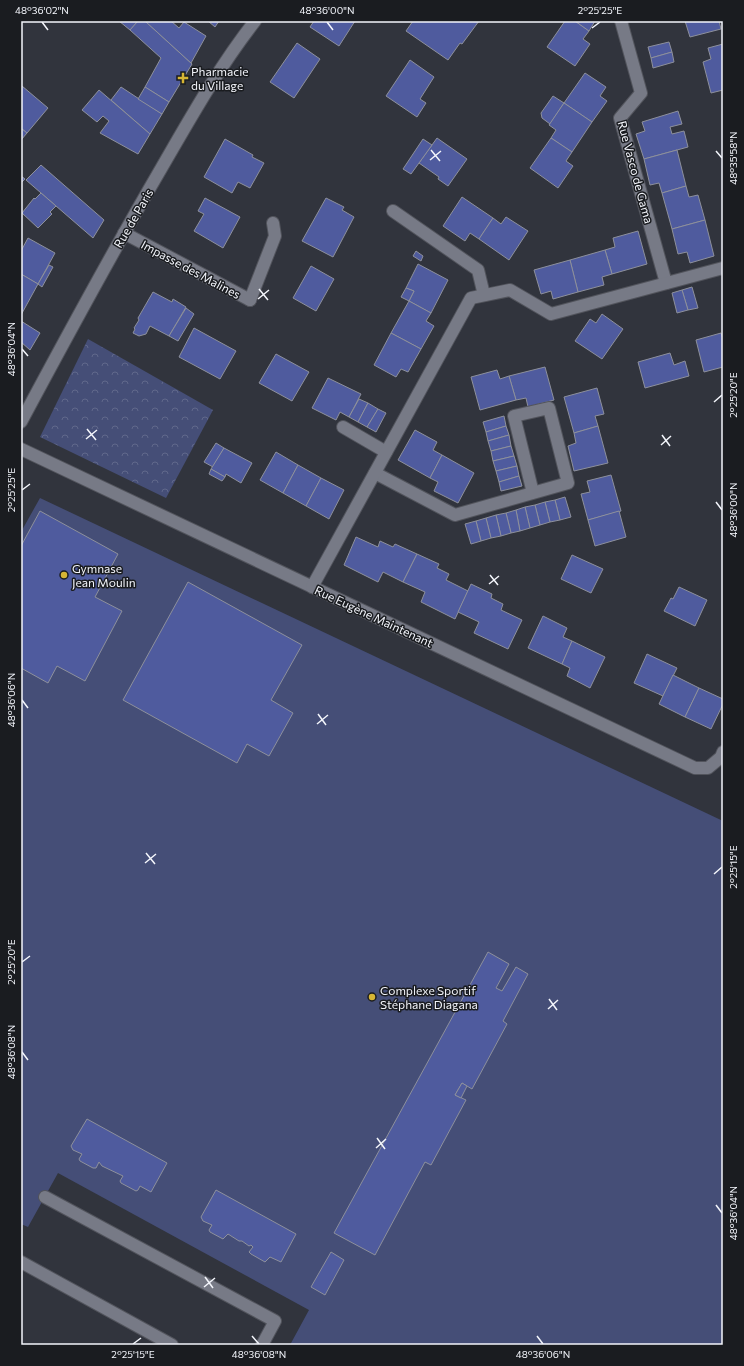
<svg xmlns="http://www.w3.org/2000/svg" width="744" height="1366" font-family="Commissioner,sans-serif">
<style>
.park{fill:url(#park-crowns)}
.pitch{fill:#454e77}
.building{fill:#4f5b9e;stroke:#8d909c}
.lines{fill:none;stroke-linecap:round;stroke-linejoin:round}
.lane-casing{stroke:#52545c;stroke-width:14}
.street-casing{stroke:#52545c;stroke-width:14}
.secondary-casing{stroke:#52545c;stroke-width:14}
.lane{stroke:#777a86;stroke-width:12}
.street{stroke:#777a86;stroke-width:12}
.secondary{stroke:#777a86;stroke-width:12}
.ticks{fill:none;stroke:#f3f5fb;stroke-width:1.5}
.poi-dot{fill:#d6b534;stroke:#1a1c20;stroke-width:1.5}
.labels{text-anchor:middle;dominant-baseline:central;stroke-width:3;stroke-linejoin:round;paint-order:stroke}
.poi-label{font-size:12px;fill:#f3f5fb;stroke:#1a1c20;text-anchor:start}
.street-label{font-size:12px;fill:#f3f5fb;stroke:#1a1c20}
.neatline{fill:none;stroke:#f3f5fb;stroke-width:1.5}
.ticks-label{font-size:10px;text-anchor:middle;fill:#f3f5fb}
</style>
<defs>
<pattern id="park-crowns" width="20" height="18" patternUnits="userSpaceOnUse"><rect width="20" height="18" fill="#454e77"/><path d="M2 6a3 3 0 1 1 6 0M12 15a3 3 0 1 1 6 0" fill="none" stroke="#60688b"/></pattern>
</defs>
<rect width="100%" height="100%" fill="#31343d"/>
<!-- park -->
<polygon class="park" points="88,339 213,410 166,498 40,437"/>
<!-- pitch -->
<polygon class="pitch" points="40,498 723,821 723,1345 290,1345 309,1310 58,1173 28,1227 21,1224 21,532"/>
<!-- building -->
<g class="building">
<polygon points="119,21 138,21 130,30"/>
<polygon points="138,21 145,21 192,64 169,102 145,87 161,58 130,30"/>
<polygon points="145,21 171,21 179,28 184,22 206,36 191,63"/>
<polygon points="208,21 219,21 215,27"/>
<polygon points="314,21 355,21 339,46 310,27"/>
<polygon points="413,21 479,21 462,44 460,43 448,60 406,31"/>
<polygon points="565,21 575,21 589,31 583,39 590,44 575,66 547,47"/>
<polygon points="575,21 595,21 589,31"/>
<polygon points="685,21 719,21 721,29 690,37"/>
<polygon points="669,42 672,52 651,58 648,47"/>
<polygon points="297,43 320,59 294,98 270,82"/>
<polygon points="723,44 723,90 711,93 703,62 711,59 708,48"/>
<polygon points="672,52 674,62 653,68 651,58"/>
<polygon points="410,60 434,77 420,99 426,103 417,117 386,96"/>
<polygon points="585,73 606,87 600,96 607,101 592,122 564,103"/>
<polygon points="22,86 48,108 27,133 22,129 21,131 21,87"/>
<polygon points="121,87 162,114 150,134 111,100"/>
<polygon points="145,87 169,102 162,114 138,99"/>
<polygon points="99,90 150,134 138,154 100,133 109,121 103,116 97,122 82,110"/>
<polygon points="553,96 564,103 550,124 542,118 541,113"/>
<polygon points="564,103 592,122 572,152 551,138 556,130 549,125"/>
<polygon points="678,111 682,124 670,127 672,134 684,131 688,147 644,159 636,134 645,131 642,122"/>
<polygon points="22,129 27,133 21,140 21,131"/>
<polygon points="437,138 467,159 448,186 438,179 439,177 419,163"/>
<polygon points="551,138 572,152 566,161 573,166 558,188 530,168"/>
<polygon points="225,139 253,155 252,157 264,163 250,188 238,182 232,193 204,177"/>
<polygon points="423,139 432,145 411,174 403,169"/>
<polygon points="677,150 686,186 662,193 659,183 650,185 644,159"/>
<polygon points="41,165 104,220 93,238 26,180"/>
<polygon points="21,176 25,179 21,183"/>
<polygon points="686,186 689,197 698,195 705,220 672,229 662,193"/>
<polygon points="41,193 56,206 50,212 52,214 38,228 22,213 34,198 35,199"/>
<polygon points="462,197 493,218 479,239 470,233 465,241 443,226"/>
<polygon points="205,198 240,217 223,248 194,231 204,214 198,211"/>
<polygon points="326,198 344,207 342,210 354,217 333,257 302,241"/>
<polygon points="506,217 528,231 509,260 479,239 493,218 501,224"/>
<polygon points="705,220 714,256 690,263 687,252 678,254 672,229"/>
<polygon points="638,231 647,264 612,274 605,250 615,247 613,238"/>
<polygon points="28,238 55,253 38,284 21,274 21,251"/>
<polygon points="605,250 612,274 602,277 604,285 578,292 570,260"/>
<polygon points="416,251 423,256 421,261 413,256"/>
<polygon points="570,260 578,292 553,299 551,291 541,294 534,270"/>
<polygon points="418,264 448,280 431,313 409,301 414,291 406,288"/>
<polygon points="49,265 53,267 42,287 38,284"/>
<polygon points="311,266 334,279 316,311 293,298"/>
<polygon points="21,274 38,284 21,315"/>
<polygon points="692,287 698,308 688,310 682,290"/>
<polygon points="406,288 414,291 409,301 401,297"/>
<polygon points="682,290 688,310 677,313 672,293"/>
<polygon points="153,292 172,302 173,299 186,307 169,336 150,326 146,334 139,336 133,333 135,329 134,328 139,320 138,318"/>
<polygon points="409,301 431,313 426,321 434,326 421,349 391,333"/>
<polygon points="186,308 194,314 178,341 169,336"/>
<polygon points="602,314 623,329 602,359 575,341 590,319 596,323"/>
<polygon points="21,321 40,333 30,350 21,342"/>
<polygon points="194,328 236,351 220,379 179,357"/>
<polygon points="391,333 421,349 408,372 401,369 396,377 374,365"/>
<polygon points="721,333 723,339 723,367 704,372 696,340"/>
<polygon points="670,353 674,365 685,361 689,376 645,388 638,362"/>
<polygon points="276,354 309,372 292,401 259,383"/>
<polygon points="545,367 554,400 528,407 526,398 516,400 509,376"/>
<polygon points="497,370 500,379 509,376 516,400 480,410 471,377"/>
<polygon points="328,378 361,394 349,417 340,412 336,420 312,408"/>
<polygon points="597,388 604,414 595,416 598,426 574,433 564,397"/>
<polygon points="359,399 368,403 358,422 349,417"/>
<polygon points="368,403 378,409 367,427 358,422"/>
<polygon points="378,409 386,413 376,432 367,427"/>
<polygon points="504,416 506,426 486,432 483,422"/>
<polygon points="506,426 509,435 488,441 486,432"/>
<polygon points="598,426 608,463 574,471 568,446 576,443 574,433"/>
<polygon points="415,430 437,442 433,450 442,455 430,478 398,460"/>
<polygon points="509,435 511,446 491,451 488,441"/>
<polygon points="216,443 224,448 213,467 204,462"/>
<polygon points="511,446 514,456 493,461 491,451"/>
<polygon points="224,448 252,463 241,483 226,474 225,477 211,469"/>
<polygon points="276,452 298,465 283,493 260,480"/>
<polygon points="442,455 474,473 458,503 434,491 438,482 430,478"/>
<polygon points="514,456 517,466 496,471 493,461"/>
<polygon points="298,465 321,478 306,506 283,493"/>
<polygon points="517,466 519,476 499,482 496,471"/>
<polygon points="211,469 225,477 222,481 209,474"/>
<polygon points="611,475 621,511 588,520 581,494 590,492 587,481"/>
<polygon points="519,476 522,486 501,491 499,482"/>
<polygon points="321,478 344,490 329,519 306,506"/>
<polygon points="565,497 571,517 560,520 555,500"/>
<polygon points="555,500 560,520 550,522 545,502"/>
<polygon points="545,502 550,522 540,525 535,505"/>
<polygon points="535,505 540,525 530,528 525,507"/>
<polygon points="525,507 530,528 520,531 516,510"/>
<polygon points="516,510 520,531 511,533 506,513"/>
<polygon points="40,511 118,554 95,597 122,611 85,681 57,666 48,683 21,668 21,546"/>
<polygon points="619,511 626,537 595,546 588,520"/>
<polygon points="506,513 511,533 501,536 496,515"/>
<polygon points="496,515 501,536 491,538 486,518"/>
<polygon points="486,518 491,538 481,541 476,521"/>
<polygon points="476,521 481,541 471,544 465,524"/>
<polygon points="356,537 378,547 380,541 393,547 395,544 417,554 403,582 383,572 378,582 344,565"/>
<polygon points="417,554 439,564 437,568 449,574 446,580 468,591 455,619 421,602 425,592 403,582"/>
<polygon points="572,555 603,569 591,593 561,579"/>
<polygon points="188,582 302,645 271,700 293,713 269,756 247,744 237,763 123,700"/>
<polygon points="471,584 492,594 491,598 503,604 501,610 522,620 508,649 474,633 479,622 458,612"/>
<polygon points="679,587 707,600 695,626 664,611 671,598 673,599"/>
<polygon points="543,616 567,628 563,637 572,641 562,664 528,648"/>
<polygon points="572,641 605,657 590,688 567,676 570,668 562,664"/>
<polygon points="647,654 677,668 663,696 634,683"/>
<polygon points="673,675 699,688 685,717 659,704"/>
<polygon points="699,688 723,699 723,704 711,729 685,717"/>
<polygon points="488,952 509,964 496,988 502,991 516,967 528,974 503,1021 507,1024 472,1089 462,1083 455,1095 466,1100 431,1165 425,1162 375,1255 334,1233"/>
<polygon points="462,1083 467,1086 461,1098 455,1095"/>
<polygon points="87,1119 167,1163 151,1192 140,1186 138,1190 136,1191 121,1183 120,1181 123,1176 102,1166 99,1162 96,1168 93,1168 80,1161 79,1159 82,1154 73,1150 71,1146"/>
<polygon points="216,1190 296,1234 281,1262 270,1257 265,1262 251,1254 249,1252 253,1247 251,1245 249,1246 242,1241 239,1241 228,1234 223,1239 210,1232 209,1230 212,1225 203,1221 201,1217"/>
<polygon points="331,1252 344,1260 325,1295 311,1287"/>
</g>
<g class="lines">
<defs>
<g id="lane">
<polyline points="250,300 275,236 273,223"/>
<polyline points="45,1197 275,1321 262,1345"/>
<polyline points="21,1262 172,1345"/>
</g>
<g id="street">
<polyline points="621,21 641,93 620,118 666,283"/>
<polyline points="393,211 478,270 484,295"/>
<polyline points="124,233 250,300"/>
<polyline points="343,427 386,452"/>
<polyline points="21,449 695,768 708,768 721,757 723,752"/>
<polyline points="375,473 455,515 568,483 549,408 514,416 533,493"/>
<polyline points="312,587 471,298 510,290 551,314 723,268"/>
</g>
<path id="secondary" d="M 21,422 C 67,336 113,251 162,167 C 191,117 219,67 255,21"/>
</defs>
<!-- lane casing -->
<use href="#lane" class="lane-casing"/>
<!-- street casing -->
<use href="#street" class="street-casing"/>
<!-- secondary casing -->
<use href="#secondary" class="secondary-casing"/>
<!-- lane -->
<use href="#lane" class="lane"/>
<!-- street -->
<use href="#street" class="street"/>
<!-- secondary -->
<use href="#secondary" class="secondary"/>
</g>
<!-- ticks -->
<path class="ticks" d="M 42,22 L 48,30M 327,22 L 333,30M 592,28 L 600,22M 431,150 L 440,161M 716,151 L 722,158M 430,160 L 441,151M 259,289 L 268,300M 258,299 L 269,290M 22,349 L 28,356M 714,402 L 722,395M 87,429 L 96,440M 662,435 L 670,446M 86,439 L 97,430M 661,445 L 671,436M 22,490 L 30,484M 716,502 L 722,510M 490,575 L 498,585M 489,584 L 499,576M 22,700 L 28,708M 318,714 L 326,725M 317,724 L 328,715M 146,853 L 155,864M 145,863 L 156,854M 714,874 L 722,867M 22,962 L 30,956M 549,999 L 557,1010M 548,1009 L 558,1000M 22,1052 L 28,1060M 377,1138 L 385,1149M 376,1148 L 386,1139M 716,1205 L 722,1213M 205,1277 L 213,1288M 204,1287 L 215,1278M 252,1336 L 259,1344M 537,1336 L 543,1344M 133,1344 L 141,1338"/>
<!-- markers -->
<g class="poi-dot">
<path d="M181 72h4v4h4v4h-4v4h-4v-4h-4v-4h4z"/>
<circle cx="64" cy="575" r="4"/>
<circle cx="372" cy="997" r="4"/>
</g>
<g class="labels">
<!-- poi labels -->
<g class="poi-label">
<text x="191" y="71">Pharmacie<tspan x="191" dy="14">du Village</tspan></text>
<text x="72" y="568">Gymnase<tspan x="72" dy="14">Jean Moulin</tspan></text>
<text x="380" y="990">Complexe Sportif<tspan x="380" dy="14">Stéphane Diagana</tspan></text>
</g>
<!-- street labels -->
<g class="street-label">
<text transform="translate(636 172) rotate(75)">Rue Vasco de Gama</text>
<text transform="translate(133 218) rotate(-60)">Rue de Paris</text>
<text transform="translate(191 269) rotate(28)">Impasse des Malines</text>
<text transform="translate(374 616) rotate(25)">Rue Eugène Maintenant</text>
</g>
</g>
<!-- border -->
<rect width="744" height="1366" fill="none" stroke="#1a1c20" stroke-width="44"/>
<rect x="22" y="22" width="700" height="1322" class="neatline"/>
<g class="ticks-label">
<text x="42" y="14">48°36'02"N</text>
<text x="327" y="14">48°36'00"N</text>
<text x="600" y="14">2°25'25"E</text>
<text transform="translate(733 158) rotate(-90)" y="4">48°35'58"N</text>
<text transform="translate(11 349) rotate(-90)" y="4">48°36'04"N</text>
<text transform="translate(733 395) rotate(-90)" y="4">2°25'20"E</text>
<text transform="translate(11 490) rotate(-90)" y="4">2°25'25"E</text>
<text transform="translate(733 510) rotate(-90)" y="4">48°36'00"N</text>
<text transform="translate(11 700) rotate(-90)" y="4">48°36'06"N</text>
<text transform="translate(733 867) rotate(-90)" y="4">2°25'15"E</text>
<text transform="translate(11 962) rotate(-90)" y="4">2°25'20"E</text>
<text transform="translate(11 1052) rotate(-90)" y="4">48°36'08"N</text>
<text transform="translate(733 1213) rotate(-90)" y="4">48°36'04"N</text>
<text x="133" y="1358">2°25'15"E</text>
<text x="259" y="1358">48°36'08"N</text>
<text x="543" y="1358">48°36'06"N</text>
</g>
</svg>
